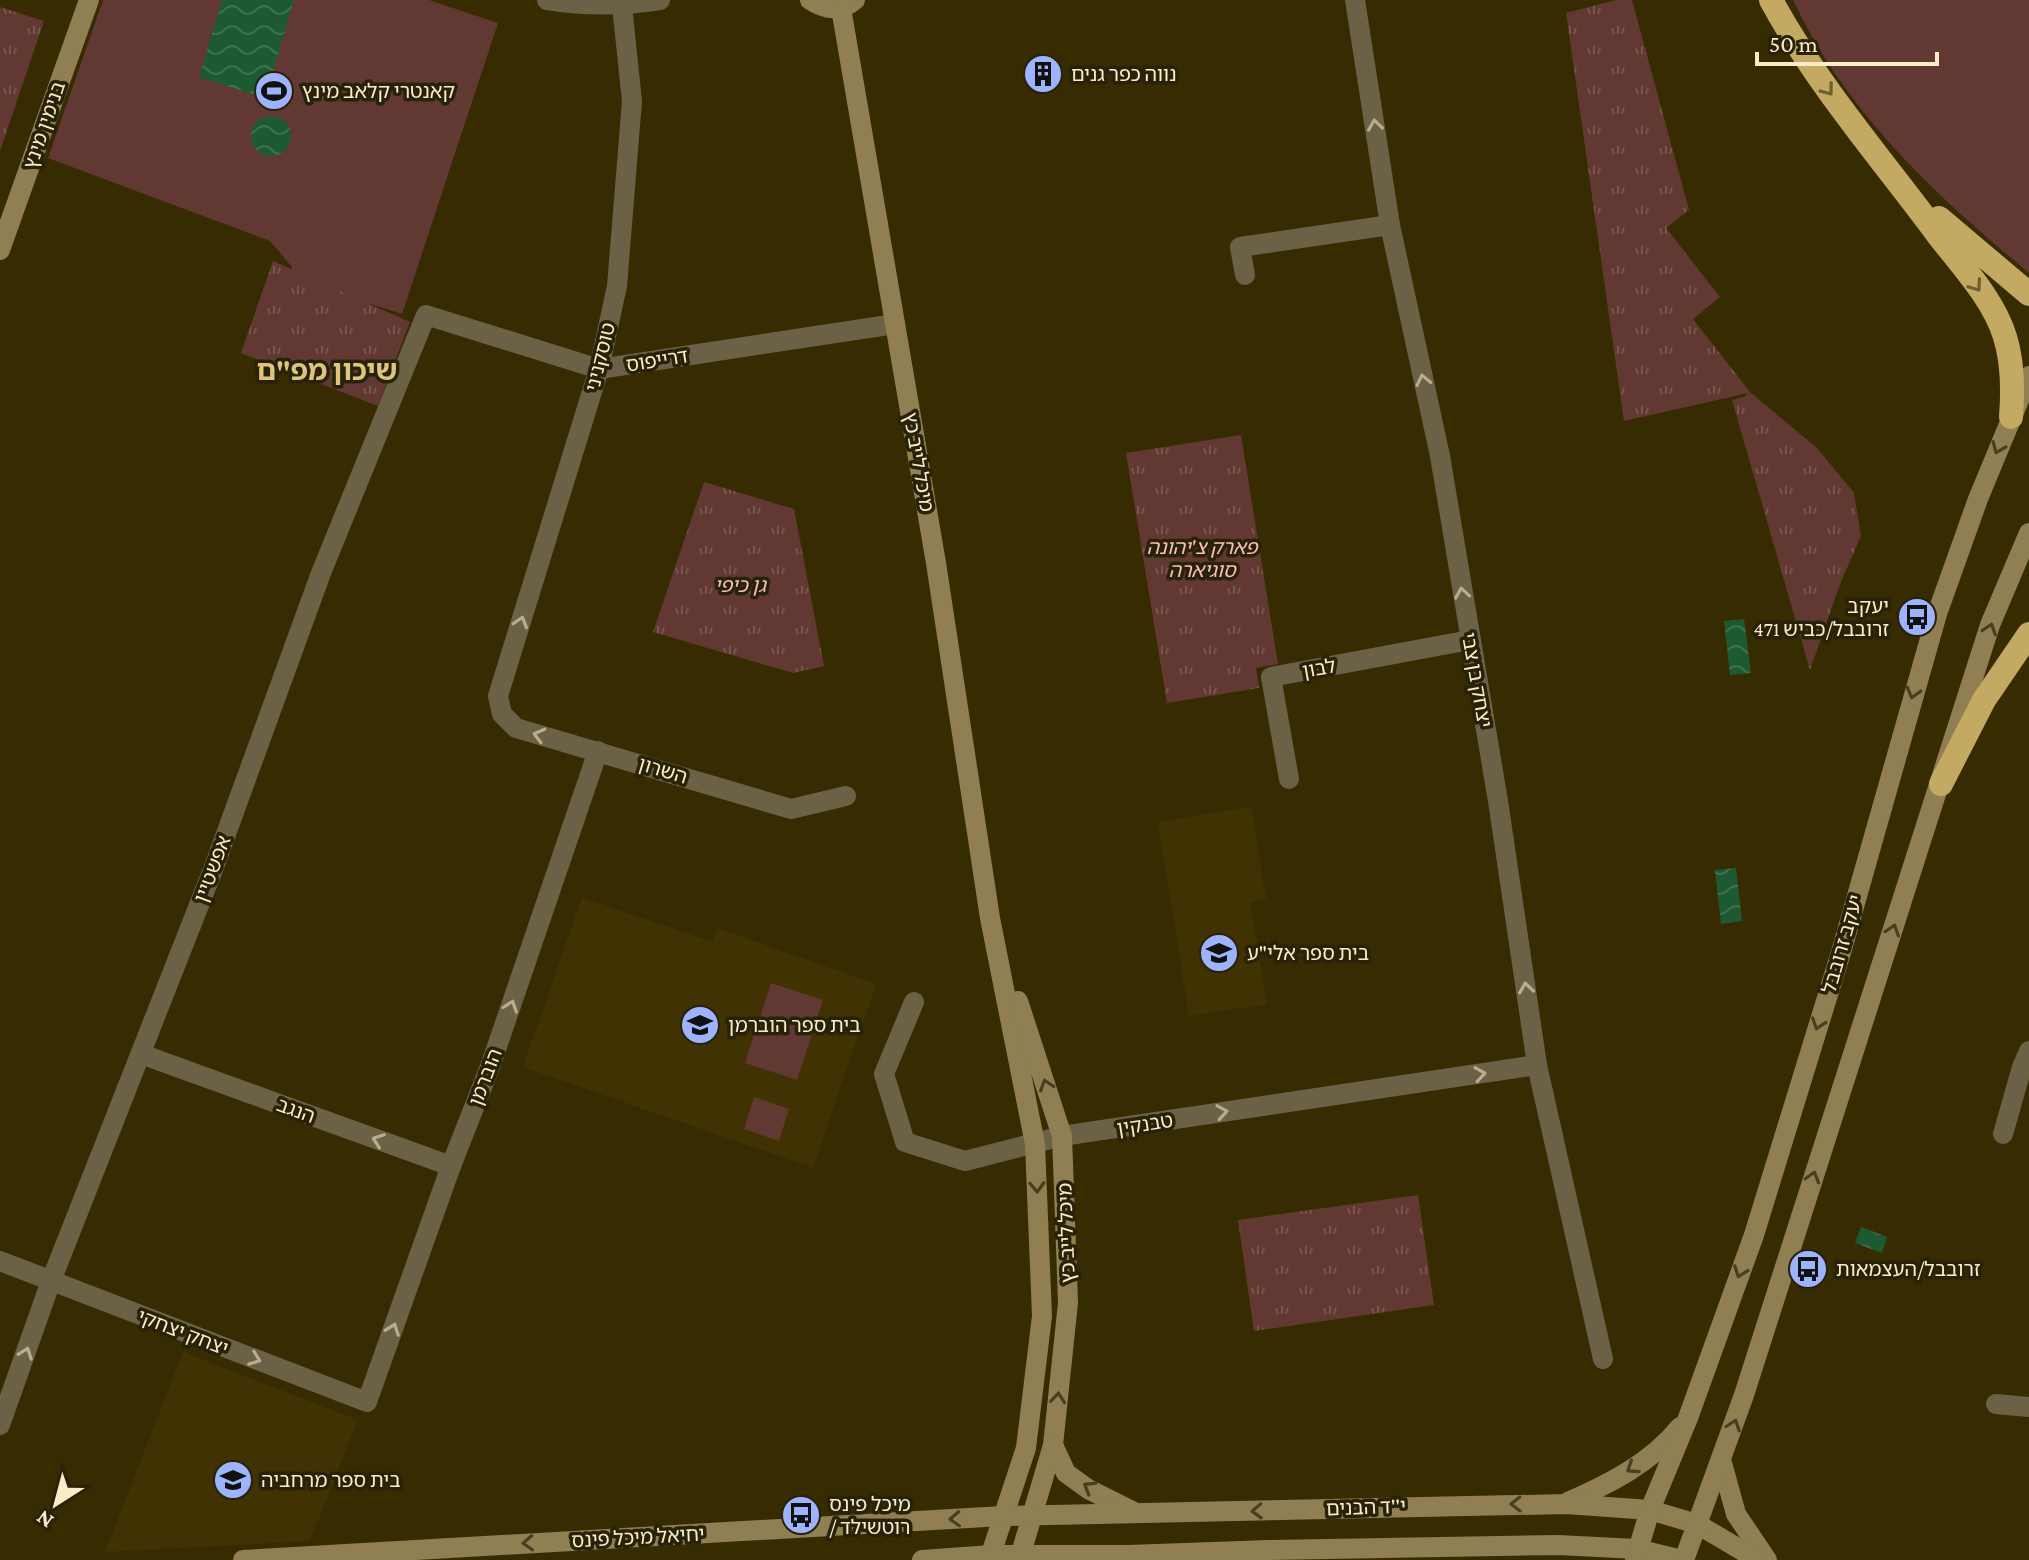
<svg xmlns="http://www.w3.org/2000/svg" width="2029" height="1560" font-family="'Crimson Pro','Noto Sans Hebrew',serif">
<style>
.built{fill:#403203}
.grass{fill:#613932}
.park{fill:url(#park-tufts)}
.water{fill:url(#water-waves)}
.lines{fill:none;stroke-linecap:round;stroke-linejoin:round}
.street{stroke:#6b6146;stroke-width:20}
.secondary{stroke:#8f7f52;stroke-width:20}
.highway{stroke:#c3a962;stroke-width:24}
.oneway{stroke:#6e5f32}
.oneway2{stroke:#b9ad8e}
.oneway3{stroke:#483e20}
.labels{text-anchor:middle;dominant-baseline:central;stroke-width:7;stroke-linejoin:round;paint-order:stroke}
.poi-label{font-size:20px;fill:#f9ecc9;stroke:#29220b;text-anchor:start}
.street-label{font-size:20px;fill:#f9ecc9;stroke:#29220b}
.park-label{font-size:20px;font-style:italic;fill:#fcbeb3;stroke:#29220b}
.district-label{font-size:28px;font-weight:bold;fill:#dec47c;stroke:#29220b}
</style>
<defs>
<pattern id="park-tufts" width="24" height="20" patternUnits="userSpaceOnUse" patternTransform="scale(2)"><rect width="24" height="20" fill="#613932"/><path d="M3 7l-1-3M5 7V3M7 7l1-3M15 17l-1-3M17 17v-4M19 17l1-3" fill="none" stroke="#78564e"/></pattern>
<pattern id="water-waves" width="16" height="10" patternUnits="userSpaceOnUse" patternTransform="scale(2)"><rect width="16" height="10" fill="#1e5a31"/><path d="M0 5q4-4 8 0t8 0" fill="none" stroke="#3f724e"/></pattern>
</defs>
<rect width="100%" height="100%" fill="#372b02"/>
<!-- built -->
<g class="built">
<polygon points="1251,807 1266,899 1250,902 1267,1004 1189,1016 1158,822"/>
<polygon points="582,897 712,942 717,928 876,984 813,1168 523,1067"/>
<polygon points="183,1352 358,1420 310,1541 105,1552"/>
</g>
<!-- grass -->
<g class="grass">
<polygon points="103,0 429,0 498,23 402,314 305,283 290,273 292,267 270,241 48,158"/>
<path d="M 1793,0 L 2029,0 L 2029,273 C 1935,195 1846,113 1793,0 Z"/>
<polygon points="771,983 823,1000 797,1080 745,1063"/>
<polygon points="754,1097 789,1109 779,1141 744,1129"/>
</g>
<!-- park -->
<g class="park">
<polygon points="1616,0 1632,0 1689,210 1666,228 1720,297 1693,319 1750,392 1817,448 1854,493 1861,536 1840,584 1810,670 1732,400 1744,397 1748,393 1624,421 1566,13"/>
<polygon points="0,7 44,21 0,151"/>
<polygon points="273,261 410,322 378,406 241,353"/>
<polygon points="1241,435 1278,664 1256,668 1259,688 1167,703 1126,453"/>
<polygon points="704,482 794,509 824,666 793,673 653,632"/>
<polygon points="1418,1195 1434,1305 1254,1331 1238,1220"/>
</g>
<!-- water -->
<g class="water">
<polygon points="222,0 294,0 265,98 199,77"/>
<circle cx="271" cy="136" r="20"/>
<polygon points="1744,619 1751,673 1730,675 1724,621"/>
<polygon points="1736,868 1742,921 1721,924 1715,870"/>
<polygon points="1861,1227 1887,1237 1882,1253 1855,1243"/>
</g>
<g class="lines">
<!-- street -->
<g class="street">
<path d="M 547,0 C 585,6 621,6 660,0"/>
<polyline points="1355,0 1390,225 1440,456 1498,801 1537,1065 1603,1359"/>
<polyline points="622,6 632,101 617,286 599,369 498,696 502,714 516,728 791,809 846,796"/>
<polyline points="1245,275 1240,247 1390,225"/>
<polyline points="1289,779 1271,677 1470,640"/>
<polyline points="914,1002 884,1074 905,1142 965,1161 1062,1136 1537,1065"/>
<polyline points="141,1054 451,1166"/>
<polyline points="2003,1134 2022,1067 2029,1051"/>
<polyline points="0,1261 367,1402 451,1166 491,1064 598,751"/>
<polyline points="1996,1404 2029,1407"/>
<polyline points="0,1425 51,1281 214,867 321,573 426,315 599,369 895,324"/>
</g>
<!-- secondary -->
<g class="secondary">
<path d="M 810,0 C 825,10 841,12 855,0"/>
<polyline points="841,8 936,563 990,918 1035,1144 1042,1316 1026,1448 989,1560"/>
<polyline points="0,250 89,0"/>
<polyline points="1018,1001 1062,1136 1068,1303 1053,1445 1019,1560"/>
<polyline points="1053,1445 1066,1473 1088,1489 1136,1513"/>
<polyline points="1722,1463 1736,1514 1767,1560"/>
<path d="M 1568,1502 C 1609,1484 1651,1463 1680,1427"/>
<polyline points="243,1560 1003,1516 1566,1504 1650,1510 1697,1524 1758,1560"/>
<polyline points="922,1560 991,1555 1128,1555 1269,1550 1558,1545 1637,1549 1682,1560"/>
<polyline points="1635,1560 1650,1510 1688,1418 1754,1235 1842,949 1937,614 1978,499 2029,376"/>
<polyline points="1684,1560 1744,1395 1990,625 2029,533"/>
</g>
<!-- highway -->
<g class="highway">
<path d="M 1771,0 C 1817,85 1881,158 1938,235 C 1962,266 1994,300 2005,337 C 2013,362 2013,391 2011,417"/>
<polyline points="1939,218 2029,294"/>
<polyline points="1941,784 1984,700 2029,634"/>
</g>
</g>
<!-- one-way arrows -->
<defs><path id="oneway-chevron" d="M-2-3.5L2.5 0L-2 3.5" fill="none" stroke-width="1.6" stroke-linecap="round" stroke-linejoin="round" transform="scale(2)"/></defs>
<g class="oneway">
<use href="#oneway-chevron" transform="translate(1828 90) rotate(53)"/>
<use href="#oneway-chevron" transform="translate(1976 286) rotate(55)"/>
</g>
<g class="oneway2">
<use href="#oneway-chevron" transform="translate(1375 125) rotate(-98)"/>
<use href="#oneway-chevron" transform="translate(1423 380) rotate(-102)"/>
<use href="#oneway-chevron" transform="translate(1462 593) rotate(-99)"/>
<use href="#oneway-chevron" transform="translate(521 622) rotate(-73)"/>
<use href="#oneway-chevron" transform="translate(539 735) rotate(-165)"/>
<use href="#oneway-chevron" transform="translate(1526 988) rotate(-98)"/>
<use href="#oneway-chevron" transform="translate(511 1006) rotate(-71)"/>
<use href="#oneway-chevron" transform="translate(1480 1074) rotate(-9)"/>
<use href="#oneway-chevron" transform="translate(1222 1112) rotate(-9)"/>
<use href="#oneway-chevron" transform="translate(378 1140) rotate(-160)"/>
<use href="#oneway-chevron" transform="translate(393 1329) rotate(-70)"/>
<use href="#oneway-chevron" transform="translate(26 1353) rotate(-70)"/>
<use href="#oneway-chevron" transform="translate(255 1359) rotate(21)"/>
</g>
<g class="oneway3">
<use href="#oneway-chevron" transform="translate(1998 448) rotate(112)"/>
<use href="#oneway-chevron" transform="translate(1990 629) rotate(-71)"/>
<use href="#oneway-chevron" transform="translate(1913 693) rotate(106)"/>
<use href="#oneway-chevron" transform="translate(1893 930) rotate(-72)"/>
<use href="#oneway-chevron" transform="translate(1818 1024) rotate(108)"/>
<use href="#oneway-chevron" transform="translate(1046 1085) rotate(-108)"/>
<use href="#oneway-chevron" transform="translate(1813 1177) rotate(-73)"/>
<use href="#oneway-chevron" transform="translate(1037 1187) rotate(88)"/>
<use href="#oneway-chevron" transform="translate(1740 1272) rotate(110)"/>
<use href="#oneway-chevron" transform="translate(1058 1398) rotate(-84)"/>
<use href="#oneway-chevron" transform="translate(1734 1425) rotate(-71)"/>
<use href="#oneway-chevron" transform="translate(1632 1468) rotate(146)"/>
<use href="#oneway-chevron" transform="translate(1089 1487) rotate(-149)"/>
<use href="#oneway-chevron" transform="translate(1516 1504) rotate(179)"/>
<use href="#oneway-chevron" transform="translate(1257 1511) rotate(178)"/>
<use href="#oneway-chevron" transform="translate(955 1519) rotate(177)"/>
<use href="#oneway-chevron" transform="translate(528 1543) rotate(177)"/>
</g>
<!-- icons -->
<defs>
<symbol id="building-disc" viewBox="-11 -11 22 22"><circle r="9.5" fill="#9db4fd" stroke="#29220b"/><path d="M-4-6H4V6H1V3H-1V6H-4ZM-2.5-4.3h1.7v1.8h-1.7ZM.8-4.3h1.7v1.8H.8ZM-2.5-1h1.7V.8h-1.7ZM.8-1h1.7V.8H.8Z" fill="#111"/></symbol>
<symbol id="stadium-disc" viewBox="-11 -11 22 22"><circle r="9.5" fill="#9db4fd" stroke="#29220b"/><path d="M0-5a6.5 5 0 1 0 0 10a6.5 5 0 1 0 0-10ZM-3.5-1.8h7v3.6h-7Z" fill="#111"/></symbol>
<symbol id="bus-disc" viewBox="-11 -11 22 22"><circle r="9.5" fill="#9db4fd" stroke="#29220b"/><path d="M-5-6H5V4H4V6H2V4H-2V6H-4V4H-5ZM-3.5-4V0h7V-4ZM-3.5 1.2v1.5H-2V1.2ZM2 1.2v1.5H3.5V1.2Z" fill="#111"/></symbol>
<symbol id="school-disc" viewBox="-11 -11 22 22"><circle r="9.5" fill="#9db4fd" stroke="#29220b"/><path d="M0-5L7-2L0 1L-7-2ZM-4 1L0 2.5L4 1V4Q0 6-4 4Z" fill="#111"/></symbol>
</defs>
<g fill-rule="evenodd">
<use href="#building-disc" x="1021" y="52" width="44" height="44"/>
<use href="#stadium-disc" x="252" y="69" width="44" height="44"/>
<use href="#bus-disc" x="1895" y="595" width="44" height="44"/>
<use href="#school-disc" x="1197" y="931" width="44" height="44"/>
<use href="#school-disc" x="678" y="1003" width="44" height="44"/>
<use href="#bus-disc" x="1786" y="1247" width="44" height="44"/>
<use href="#school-disc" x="211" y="1458" width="44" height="44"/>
<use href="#bus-disc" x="779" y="1493" width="44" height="44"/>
</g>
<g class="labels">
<!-- poi labels -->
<g class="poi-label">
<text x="1071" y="74">נווה כפר גנים</text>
<text x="302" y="91">קאנטרי קלאב מינץ</text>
<text x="1889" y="606" text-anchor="end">יעקב<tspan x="1889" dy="23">זרובבל/כביש 471</tspan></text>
<text x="1247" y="953">בית ספר אלי"ע</text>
<text x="728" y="1025">בית ספר הוברמן</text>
<text x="1836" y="1269">זרובבל/העצמאות</text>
<text x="261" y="1480">בית ספר מרחביה</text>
<text x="829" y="1504">מיכל פינס<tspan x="829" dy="23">/ רוטשילד</tspan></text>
</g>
<!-- street labels -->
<g class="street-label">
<text transform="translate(44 125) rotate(-71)">בנימין מינץ</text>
<text transform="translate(600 357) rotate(-76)">טוסקניני</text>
<text transform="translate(657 360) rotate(-9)">דרייפוס</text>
<text transform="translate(919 462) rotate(80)">מיכל לייב כץ</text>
<text transform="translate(1319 668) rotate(-10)">לבון</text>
<text transform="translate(1477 680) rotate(80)">יצחק בן צבי</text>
<text transform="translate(663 770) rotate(17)">השרון</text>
<text transform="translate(212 869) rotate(-69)">אפשטיין</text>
<text transform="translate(1842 944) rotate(-74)">יעקב זרובבל</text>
<text transform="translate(485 1077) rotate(-69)">הוברמן</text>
<text transform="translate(296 1110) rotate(20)">הנגב</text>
<text transform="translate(1145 1124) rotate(-9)">טבנקין</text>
<text transform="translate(1066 1233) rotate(-92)">מיכל לייב כץ</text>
<text transform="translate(183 1332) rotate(21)">יצחק יצחקי</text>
<text transform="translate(1366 1507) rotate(-2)">י''ד הבנים</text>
<text transform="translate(638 1537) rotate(-3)">יחיאל מיכל פינס</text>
</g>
<!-- park labels -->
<g class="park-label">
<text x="1202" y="547">פארק צ'יהונה<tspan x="1202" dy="23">סוגיארה</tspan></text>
<text x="740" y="585">גן כיפי</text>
</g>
<!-- district labels -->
<g class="district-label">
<text x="327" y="370">שיכון מפ"ם</text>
</g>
</g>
<!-- north arrow -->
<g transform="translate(56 1504) rotate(216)" stroke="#29220b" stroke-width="6" paint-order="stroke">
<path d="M0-6L14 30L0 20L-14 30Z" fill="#f9ecc9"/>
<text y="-12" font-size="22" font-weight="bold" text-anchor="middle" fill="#f9ecc9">N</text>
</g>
<!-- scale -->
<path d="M1757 52v12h180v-12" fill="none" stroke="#f9ecc9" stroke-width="4"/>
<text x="1769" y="52" font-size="24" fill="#f9ecc9" stroke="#29220b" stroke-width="6" paint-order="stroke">50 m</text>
</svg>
